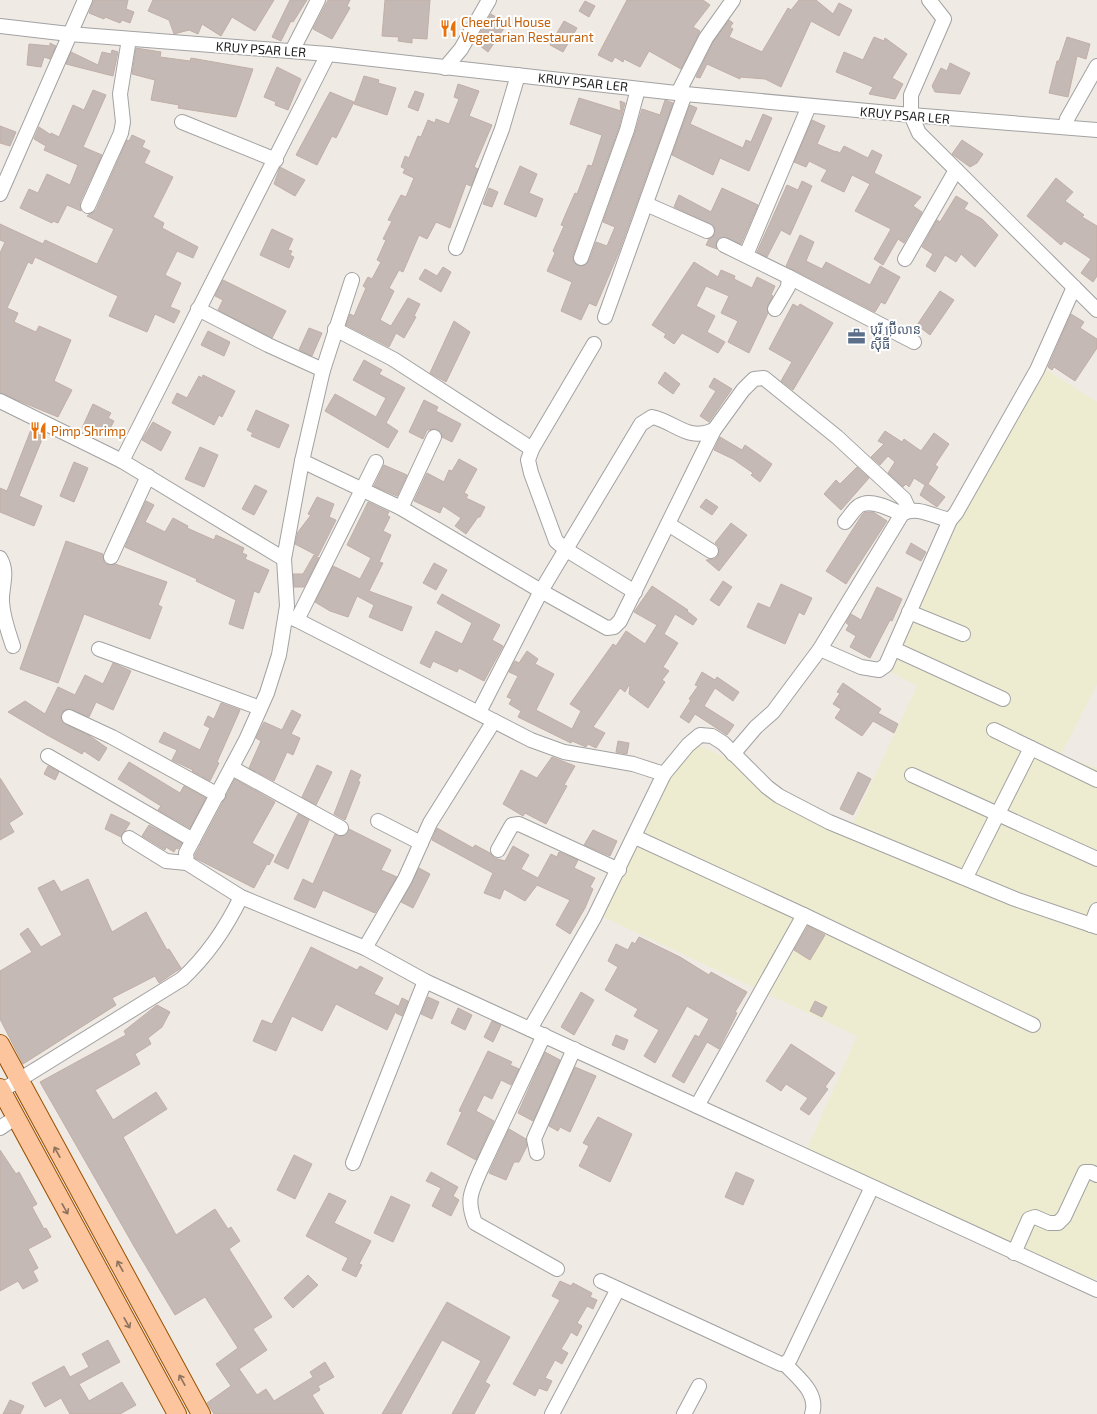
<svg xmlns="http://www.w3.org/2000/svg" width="1097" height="1414" font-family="'Exo 2','Noto Sans Khmer',sans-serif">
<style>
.farmland{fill:#eeecd0}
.building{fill:#c4b9b4;stroke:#c1afa7}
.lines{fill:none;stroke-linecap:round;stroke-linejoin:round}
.minor-casing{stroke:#a2a2a2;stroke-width:16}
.major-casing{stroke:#995100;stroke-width:20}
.minor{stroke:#fff;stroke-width:14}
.major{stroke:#fcc59d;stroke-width:18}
.oneway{stroke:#8d725e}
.labels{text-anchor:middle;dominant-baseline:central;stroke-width:4;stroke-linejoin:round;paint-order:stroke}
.food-label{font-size:13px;fill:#c56008;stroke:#fff;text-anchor:start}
.street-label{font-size:13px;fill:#1e1e1e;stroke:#fff}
.service-label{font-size:13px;fill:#4e5e75;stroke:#fff;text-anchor:start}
</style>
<rect width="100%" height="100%" fill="#efeae4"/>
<!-- farmland -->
<polygon class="farmland" points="1042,367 1097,402 1097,684 1061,755 1097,768 1097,1275 1092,1284 807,1149 857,1036 597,914 654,789 695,743 726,758 768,797 848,833 917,686 891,672 958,522"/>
<!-- building -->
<g class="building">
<polygon points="94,0 128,0 126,9 134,12 130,23 122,20 120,23 105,17 104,19 89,13"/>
<polygon points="153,0 274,0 255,31 232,17 221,36 202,24 198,34 189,30 174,34 169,20 148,11"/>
<polygon points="290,0 307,0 293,22 291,21 281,41 272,37"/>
<polygon points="328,0 350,0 347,6 350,8 332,39 313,29"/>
<polygon points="385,0 430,0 427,39 412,38 412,43 398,41 399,37 382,36"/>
<polygon points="627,0 703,0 710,5 693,27 700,31 681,69 649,51 640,67 624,59 623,62 615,57 612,62 598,55"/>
<polygon points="799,0 816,0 833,14 839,3 852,10 839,36 811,21 781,87 765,79 740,77 740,79 707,64 700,78 696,77 713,42 729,20 733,23 730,27 733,29 729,37 762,52 788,8 791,10"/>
<polygon points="585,1 595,6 589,17 579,11"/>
<polygon points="491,14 507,24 488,52 475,42"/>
<polygon points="564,21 577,28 563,52 550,45"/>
<polygon points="874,37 884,41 885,38 907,54 892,78 903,84 895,99 869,94 873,87 836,72 844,52 863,60"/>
<polygon points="1067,37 1090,44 1086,59 1077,56 1068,97 1049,93 1057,61 1059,61"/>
<polygon points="50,43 56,46 50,59 44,57 41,67 27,65 29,44 50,46"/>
<polygon points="136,48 161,52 160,57 190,61 191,58 253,69 236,117 178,108 179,105 151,100 155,80 132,74"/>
<polygon points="112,50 118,52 113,76 66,64 71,52 98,65 102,52 111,54"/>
<polygon points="950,63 970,73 960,94 935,92 932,86 941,68 947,71"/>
<polygon points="277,67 301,79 288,110 275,105 276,102 264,97"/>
<polygon points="364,76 379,80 378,83 396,88 387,115 354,104"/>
<polygon points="458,84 479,91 469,116 492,125 474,167 478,169 471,186 466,184 450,228 436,222 427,239 419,235 403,272 399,270 389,288 394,291 380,320 391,326 408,298 420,304 414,316 416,317 404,338 396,333 389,347 346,325 350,314 354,316 366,288 363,286 368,277 372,279 381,262 377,260 386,240 383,239 392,221 388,220 401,195 406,197 414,178 403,173 405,169 401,167 405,156 409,158 418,136 421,137 428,120 435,123 436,119 449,124 459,99 454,97"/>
<polygon points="93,90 106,95 83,147 102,155 80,202 81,211 67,205 58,223 53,221 52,223 20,208 29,189 38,193 47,174 70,185 78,165 44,150 46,146 34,139 39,127 51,135 51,133 59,137 73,105 84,110"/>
<polygon points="415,91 424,94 418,111 408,107"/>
<polygon points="330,92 354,102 336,138 332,136 317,165 296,155"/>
<polygon points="579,98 621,111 620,101 625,103 619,127 573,255 574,263 582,266 589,261 596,242 607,246 615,227 603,222 635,133 642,109 660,115 665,100 673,103 619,252 596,306 589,303 581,320 561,311 572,282 547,271 555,253 553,251 564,226 561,225 567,211 575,193 577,194 588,165 592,166 602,135 570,124"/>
<polygon points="690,105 697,108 690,124 743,148 746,140 751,142 763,114 772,118 749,171 720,158 713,175 672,155"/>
<polygon points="812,120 825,126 817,144 836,152 836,151 840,153 844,146 868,158 872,150 882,155 874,173 921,197 913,206 922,212 904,243 898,239 883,265 874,259 891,229 855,211 870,184 852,175 844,192 821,181 827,170 809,161 806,167 794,162"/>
<polygon points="0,126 16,132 10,146 0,143"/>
<polygon points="132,135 145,141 142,147 150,151 144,163 173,177 153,217 164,223 162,228 198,247 193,258 177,251 165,275 181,283 170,307 180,311 174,323 155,314 147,332 109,316 118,296 35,257 32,264 28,262 7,308 18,313 14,322 36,332 39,326 71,340 54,381 72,390 58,417 0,393 0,253 5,242 0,240 0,224 43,244 45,240 97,264 114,229 87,216 96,210 127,140 129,141"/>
<polygon points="962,140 983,154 977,163 970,167 952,154"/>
<polygon points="520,166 537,174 529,193 543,199 536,217 504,204"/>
<polygon points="280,167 305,180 295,196 274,184"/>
<polygon points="1056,178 1073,192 1065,201 1084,215 1082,217 1097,226 1097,276 1093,282 1081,273 1091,259 1064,241 1061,245 1027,216"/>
<polygon points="802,181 812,186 790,235 781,230 767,257 757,252 787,185 798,190"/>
<polygon points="489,188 498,192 492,207 483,204"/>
<polygon points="722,188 758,205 741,244 723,237 717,241 717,249 706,245 709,239 715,234 714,226 674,207 679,195 711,212"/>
<polygon points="956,196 968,203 964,209 982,219 998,235 975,267 961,254 956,262 945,255 935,272 926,266 933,254 922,247 937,220 940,222"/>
<polygon points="272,229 293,239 288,250 292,251 290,255 294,257 289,268 260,255"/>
<polygon points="800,235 814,242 806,261 822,269 826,262 870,285 880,266 900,277 885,304 881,302 875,312 786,266"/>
<polygon points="694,262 718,277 721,270 735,276 734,279 752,288 757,277 775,286 771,295 773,296 768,305 768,313 749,353 728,342 738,321 721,313 729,296 706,286 696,306 715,316 707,332 725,342 718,353 682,333 674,344 664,337 666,334 652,325"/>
<polygon points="443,267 451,272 441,292 419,279 425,269 437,276"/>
<polygon points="223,280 286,311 272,338 218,310 223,300 215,296"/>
<polygon points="940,291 954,300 930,335 917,325"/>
<polygon points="793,304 798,307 800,304 833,323 793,390 781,381 792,362 769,349"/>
<polygon points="1071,314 1084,322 1080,328 1097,339 1097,348 1075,381 1054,367 1052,370 1048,367"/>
<polygon points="454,321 470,332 446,382 430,373"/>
<polygon points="309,328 322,333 312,356 299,350"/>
<polygon points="208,331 230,342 224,356 201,345"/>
<polygon points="364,360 382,370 379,374 405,388 386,423 398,431 388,448 325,411 335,394 376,417 386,398 353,380"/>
<polygon points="665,372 680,384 673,394 658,383"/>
<polygon points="203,375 235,391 222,417 219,415 214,425 172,403 177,393 187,398 199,376 202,378"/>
<polygon points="714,378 732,389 709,422 700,416 716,391 709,387"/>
<polygon points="424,400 438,407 436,411 461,424 452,442 442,437 441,432 437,429 427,430 423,439 409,432"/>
<polygon points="93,404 111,413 108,418 114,421 107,434 102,432 99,436 82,428"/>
<polygon points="256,410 289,425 279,448 251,436 253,433 247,430"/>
<polygon points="153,422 171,432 161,451 142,440"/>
<polygon points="32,427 45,432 19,496 42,506 34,526 0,512 0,488 7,491"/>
<polygon points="885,431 902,442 904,439 921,451 934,433 949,444 935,465 938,467 928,484 945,497 937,507 920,495 925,485 914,478 909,487 906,484 903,487 888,473 895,462 888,456 880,465 871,457 884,444 878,441"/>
<polygon points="720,437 742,450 745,445 772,464 760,482 751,475 753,473 733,459 714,450"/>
<polygon points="200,447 218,455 204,487 185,479"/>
<polygon points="459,459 477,469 464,493 468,495 466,498 485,507 480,517 478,517 466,534 455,526 461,518 443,506 440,513 414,501 427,473 444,482 449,470 452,471"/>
<polygon points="74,462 88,468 74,502 60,496"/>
<polygon points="384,465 407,475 397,496 374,486"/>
<polygon points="857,467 869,478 841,510 824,494 836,480 840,484"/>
<polygon points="255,485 267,491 254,515 242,509"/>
<polygon points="317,497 334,504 329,517 336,520 318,556 295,544 298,532 311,515 308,514"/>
<polygon points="706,499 718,507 712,515 700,507"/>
<polygon points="146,501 154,505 145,522 165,532 173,518 188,526 187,528 214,540 216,535 244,548 242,553 247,555 245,559 269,570 259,593 254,591 243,629 229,624 236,600 196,581 197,579 125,547"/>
<polygon points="368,502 389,512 387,515 390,517 383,531 391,535 379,562 383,563 369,591 412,607 402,631 369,617 374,605 357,596 348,617 330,611 315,602 333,566 360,579 371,558 347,545"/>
<polygon points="865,512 873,512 887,521 846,584 826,571 862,515"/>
<polygon points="731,523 747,535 719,571 706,560 715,559 718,556 719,547 715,543"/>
<polygon points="66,541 103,554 104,562 108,565 115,564 167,582 158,605 162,607 150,639 84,614 58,683 20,669"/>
<polygon points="911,543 926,552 921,561 906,553"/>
<polygon points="314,555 319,558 304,587 294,587 293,574 303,574"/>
<polygon points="434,563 447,570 436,590 423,583"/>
<polygon points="723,581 732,587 719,606 710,600"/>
<polygon points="781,584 812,598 804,615 799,612 785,644 747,627 758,603 770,608"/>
<polygon points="652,586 688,610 687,611 697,619 693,625 675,614 664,634 678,643 663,667 669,671 662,680 665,682 648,708 629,694 630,686 629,685 625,692 620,688 593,727 605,733 596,748 588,744 586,747 572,741 571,743 518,717 521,711 509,704 512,699 507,697 518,676 509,672 515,661 519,663 527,651 538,659 535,664 554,674 536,710 572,729 581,711 570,704 613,644 616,646 626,631 645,644 657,625 634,612"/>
<polygon points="877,587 902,599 892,621 890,620 870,658 850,647 856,636 846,630 849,625 846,623 851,614 861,620"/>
<polygon points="442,594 500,625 492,640 503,646 484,681 459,668 457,672 433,661 430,668 420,663 436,631 462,644 472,623 437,603"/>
<polygon points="113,663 131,671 113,710 96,702 89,717 69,709 64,710 61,717 65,724 90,736 107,748 99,761 84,751 82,754 47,735 8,712 25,701 45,714 58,687 75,695 85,675 103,684"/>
<polygon points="702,672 715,680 717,677 739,692 733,701 715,688 704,706 734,725 727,735 695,714 689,723 680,717 691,700 689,699 698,686 695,685"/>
<polygon points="843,683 881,709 878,713 898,724 894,733 873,721 862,736 835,718 841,709 833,704 840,693 837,692"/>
<polygon points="221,703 240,710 217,762 219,763 210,781 192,771 193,770 172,760 177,750 159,742 164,732 200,750 210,728 204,725 208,716 214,719"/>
<polygon points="292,710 301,715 291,734 300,738 293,755 287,752 274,781 249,768 261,741 256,738 264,722 282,730"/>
<polygon points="618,741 629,743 627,754 616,752"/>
<polygon points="552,757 575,766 564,785 567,786 546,824 525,813 523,816 503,804 521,770 537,778"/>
<polygon points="129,762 180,793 184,786 206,798 190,828 158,810 161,806 118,779"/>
<polygon points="317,765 332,772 316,805 302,797"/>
<polygon points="48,766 59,772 55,780 44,774"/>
<polygon points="351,770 361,775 358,781 360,782 345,820 334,814"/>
<polygon points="858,772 871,779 853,815 840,809"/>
<polygon points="0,778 23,814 9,823 14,832 0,840"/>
<polygon points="235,779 275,802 252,843 274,855 269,865 267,864 254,888 195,858 195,855"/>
<polygon points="111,814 130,823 121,837 105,829"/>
<polygon points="298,814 309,820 288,869 274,862"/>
<polygon points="149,825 182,843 178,849 176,848 174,852 166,847 165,850 142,836"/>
<polygon points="437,828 473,848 475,845 490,853 494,858 505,861 513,846 529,855 521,869 538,878 551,854 557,857 559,852 578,860 574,868 595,878 590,887 593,889 585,908 570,934 556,925 570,900 537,885 525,901 504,889 500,899 484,893 493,873 432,840"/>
<polygon points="349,829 391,850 381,870 397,877 375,913 323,890 315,908 294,899 303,879 313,884 335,834 341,836 345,835"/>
<polygon points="593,830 617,841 610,856 584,845"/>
<polygon points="419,868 430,874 413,908 401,902"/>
<polygon points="88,879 112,932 146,912 167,950 169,949 181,968 159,983 155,976 112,998 116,1005 23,1064 0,1019 0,971 32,952 20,934 28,928 41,947 62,935 38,888 54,880 61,892"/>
<polygon points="808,926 825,935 810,960 794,950"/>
<polygon points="639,937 680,957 709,975 711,972 747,992 735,1012 737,1013 719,1049 707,1042 684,1083 672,1076 695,1035 699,1037 709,1019 687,1006 655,1063 644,1056 659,1030 634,1016 638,1009 605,990 618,967 608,961 616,944 628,950 632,942 635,944"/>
<polygon points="311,947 357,970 360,966 383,978 374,994 398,1006 387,1030 336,1004 322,1031 292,1016 276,1051 253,1041 262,1020 272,1024"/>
<polygon points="581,992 594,1000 574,1035 561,1027"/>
<polygon points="428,997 439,1002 432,1019 421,1014"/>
<polygon points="402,998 408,1001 402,1016 396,1013"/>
<polygon points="815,1001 827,1007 822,1017 810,1011"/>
<polygon points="157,1005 170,1012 162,1027 148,1038 151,1044 135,1054 140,1064 95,1090 113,1120 156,1092 167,1109 123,1137 176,1235 215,1209 228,1229 231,1227 240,1241 229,1249 272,1317 253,1329 267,1350 239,1369 257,1395 266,1389 274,1401 313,1377 310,1372 325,1362 334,1377 318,1386 320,1390 312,1395 324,1414 214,1414 207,1403 231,1386 216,1364 238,1348 205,1297 175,1315 135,1248 40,1082 126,1035 124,1031"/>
<polygon points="458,1008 472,1015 465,1030 451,1023"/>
<polygon points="492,1021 501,1025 493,1042 484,1037"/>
<polygon points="616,1035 628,1040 624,1050 612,1045"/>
<polygon points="791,1044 835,1073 825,1087 828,1089 809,1115 800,1109 808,1098 786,1084 781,1091 766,1081"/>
<polygon points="488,1051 512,1062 510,1065 519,1069 511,1085 501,1080 492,1099 484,1095 476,1111 494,1121 476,1160 447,1144 462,1112 459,1111"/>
<polygon points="545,1052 560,1060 533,1121 518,1113"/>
<polygon points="575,1067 596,1076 570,1132 560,1127 558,1131 549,1126"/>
<polygon points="598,1117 632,1134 610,1182 579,1166 589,1146 583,1143"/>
<polygon points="509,1129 526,1139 527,1146 519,1162 514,1162 506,1180 489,1173"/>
<polygon points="0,1150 16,1174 19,1172 37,1204 32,1207 44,1229 46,1228 51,1237 28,1249 38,1268 33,1271 38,1281 23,1289 18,1281 0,1291"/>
<polygon points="294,1155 312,1164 295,1199 277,1190"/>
<polygon points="431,1172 458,1187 453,1196 459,1200 451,1216 432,1206 441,1188 426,1181"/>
<polygon points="736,1172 754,1180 743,1205 725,1197"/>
<polygon points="329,1193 346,1201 334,1223 371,1241 359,1264 362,1265 356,1277 342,1270 348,1258 306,1236"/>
<polygon points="391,1196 410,1205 393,1242 374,1233"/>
<polygon points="308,1275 318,1285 293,1308 284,1298"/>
<polygon points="560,1281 571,1286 573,1283 592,1293 590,1297 597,1300 593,1309 587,1306 577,1323 582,1326 577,1336 571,1332 566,1341 561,1349 568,1353 562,1364 555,1360 545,1378 552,1381 547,1391 539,1388 535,1396 513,1384 560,1300 552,1296"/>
<polygon points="447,1302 510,1337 485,1382 490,1385 474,1414 452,1414 481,1361 442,1340 401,1414 382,1414"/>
<polygon points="108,1340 120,1362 79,1384 89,1401 122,1382 136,1405 120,1414 70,1414 61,1398 45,1407 32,1383 64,1366 70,1377 89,1367 82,1354"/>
<polygon points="10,1400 24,1406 20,1414 3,1414"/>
</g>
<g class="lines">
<defs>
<g id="minor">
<polyline points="929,0 944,19 911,95 911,115 919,133 1097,310"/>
<polyline points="0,26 69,34 328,54 685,94 911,115 1097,130"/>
<polyline points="292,51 318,0"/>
<polyline points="445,68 461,49 489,0"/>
<polyline points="678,93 706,38 733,0"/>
<polyline points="182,122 276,160"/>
<polyline points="1065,127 1067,119 1097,66"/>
<polyline points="0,194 85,0"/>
<polyline points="646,204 707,231"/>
<polyline points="88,206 121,133 123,122 120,94 129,39"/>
<polyline points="724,245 789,277 788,287 775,309"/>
<polyline points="456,248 502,129 518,75"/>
<polyline points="746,255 809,106"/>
<polyline points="581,258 627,130 638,89"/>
<polyline points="905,259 956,170"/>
<polyline points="789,277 914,342"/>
<polyline points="352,280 323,370 302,461 284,559 287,606 279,655 267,693 246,740 186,853 187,863 241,897 365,948 425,981 1097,1290"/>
<polyline points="198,309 268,345 323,370"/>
<polyline points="605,317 685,94"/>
<polyline points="335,329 393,359 532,449"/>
<polyline points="594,344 532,449 528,460 531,473 556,541 565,549 635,592"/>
<polyline points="0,401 122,461 284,559"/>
<polyline points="122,461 328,54"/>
<polyline points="302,461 401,508 541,591 607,628 614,627 620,621 714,430 743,390 754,379 764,378 837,437 904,499 909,510"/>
<polyline points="401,508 434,437"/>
<path d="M 845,522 C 850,517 855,506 863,504 C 875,500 892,510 902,514"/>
<polyline points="668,524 711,551"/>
<polyline points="111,557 148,476"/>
<path d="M 0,558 C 9,573 1,587 2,602 C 3,618 8,631 13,646"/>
<polyline points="909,612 963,634"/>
<polyline points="286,616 297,620 531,740 564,752 633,764 664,774"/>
<polyline points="297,620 376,462"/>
<polyline points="99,649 260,708"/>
<polyline points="820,649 861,667 879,670 886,665 950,520"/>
<polyline points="894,649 1003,699"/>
<path d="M 479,712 L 541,591 L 641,424 L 652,417 C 676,422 687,442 714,430"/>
<polyline points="69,717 112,737 218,795"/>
<polyline points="994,730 1097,780"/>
<path d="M 733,754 L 756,727 L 773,712 L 820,649 L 902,514 C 917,505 934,517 950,520 L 956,513 L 1037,370 L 1074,287"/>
<polyline points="48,756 193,840"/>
<polyline points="232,768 341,828"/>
<polyline points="912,775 1097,859"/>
<polyline points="378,821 421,843"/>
<polyline points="635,837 804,915 1033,1025"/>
<polyline points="129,838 166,861 187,863"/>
<polyline points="498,850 512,825 519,824 619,870"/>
<polyline points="966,877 1031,748"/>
<polyline points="1091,925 1097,910"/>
<polyline points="365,948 405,879 430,823 494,721"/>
<polyline points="530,1029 594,918 664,774 688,745 700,735 712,736 723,743 767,787 779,796 829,822 1015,899 1097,927"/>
<path d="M 544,1035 L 481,1169 C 471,1192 466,1199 475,1223 L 557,1269"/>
<path d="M 1,1091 L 182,979 C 208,955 226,928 241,897"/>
<polyline points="697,1106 804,915"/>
<polyline points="0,1128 15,1118"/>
<polyline points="537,1153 534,1139 574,1049"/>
<polyline points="353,1163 425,981"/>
<polyline points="1014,1253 1029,1219 1035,1217 1049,1223 1058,1223 1064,1217 1085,1172 1091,1172 1097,1175"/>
<polyline points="601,1281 781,1364 785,1364 790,1359 872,1187"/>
<path d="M 785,1364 C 798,1378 819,1393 812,1414"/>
<polyline points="552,1414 618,1289"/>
<polyline points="684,1414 699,1386"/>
</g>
<g id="major">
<polyline points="0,1044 201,1414"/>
<polyline points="0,1088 177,1414"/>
</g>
</defs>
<!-- minor casing -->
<use href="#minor" class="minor-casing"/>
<!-- major casing -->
<use href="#major" class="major-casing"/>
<!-- minor -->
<use href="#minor" class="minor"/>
<!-- major -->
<use href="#major" class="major"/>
</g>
<!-- one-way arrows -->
<defs><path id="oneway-shaft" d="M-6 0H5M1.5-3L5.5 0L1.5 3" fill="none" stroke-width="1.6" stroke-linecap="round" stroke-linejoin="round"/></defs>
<g class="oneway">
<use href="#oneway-shaft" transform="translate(57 1152) rotate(-119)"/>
<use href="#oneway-shaft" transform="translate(65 1209) rotate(61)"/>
<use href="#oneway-shaft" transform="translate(120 1266) rotate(-119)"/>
<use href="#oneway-shaft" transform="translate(127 1323) rotate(61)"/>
<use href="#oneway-shaft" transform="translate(182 1380) rotate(-119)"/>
</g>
<!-- icons -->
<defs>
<symbol id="restaurant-bare" viewBox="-9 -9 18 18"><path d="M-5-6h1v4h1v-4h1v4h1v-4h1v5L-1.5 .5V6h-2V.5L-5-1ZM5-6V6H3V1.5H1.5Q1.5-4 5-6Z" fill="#e8710a" stroke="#fff" stroke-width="2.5" paint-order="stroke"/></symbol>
<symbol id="office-bare" viewBox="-9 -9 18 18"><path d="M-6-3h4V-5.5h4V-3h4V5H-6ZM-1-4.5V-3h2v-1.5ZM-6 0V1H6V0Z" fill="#5c6f8a" stroke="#fff" stroke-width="2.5" paint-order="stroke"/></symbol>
</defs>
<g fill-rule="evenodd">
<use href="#restaurant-bare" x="436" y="16" width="25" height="25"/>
<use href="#office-bare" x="844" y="324" width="25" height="25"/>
<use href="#restaurant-bare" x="26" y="418" width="25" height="25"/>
</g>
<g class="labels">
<!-- food labels -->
<g class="food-label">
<text x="461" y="22">Cheerful House<tspan x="461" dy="15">Vegetarian Restaurant</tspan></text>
<text x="51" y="431">Pimp Shrimp</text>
</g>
<!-- street labels -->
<g class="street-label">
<text transform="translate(261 49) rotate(4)">KRUY PSAR LER</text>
<text transform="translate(583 82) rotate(6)">KRUY PSAR LER</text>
<text transform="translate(905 115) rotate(5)">KRUY PSAR LER</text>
</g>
<!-- service labels -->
<g class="service-label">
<text x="870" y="329">បុរី ប្រ៊ីលាន<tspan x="870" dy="15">សុីធី</tspan></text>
</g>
</g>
</svg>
